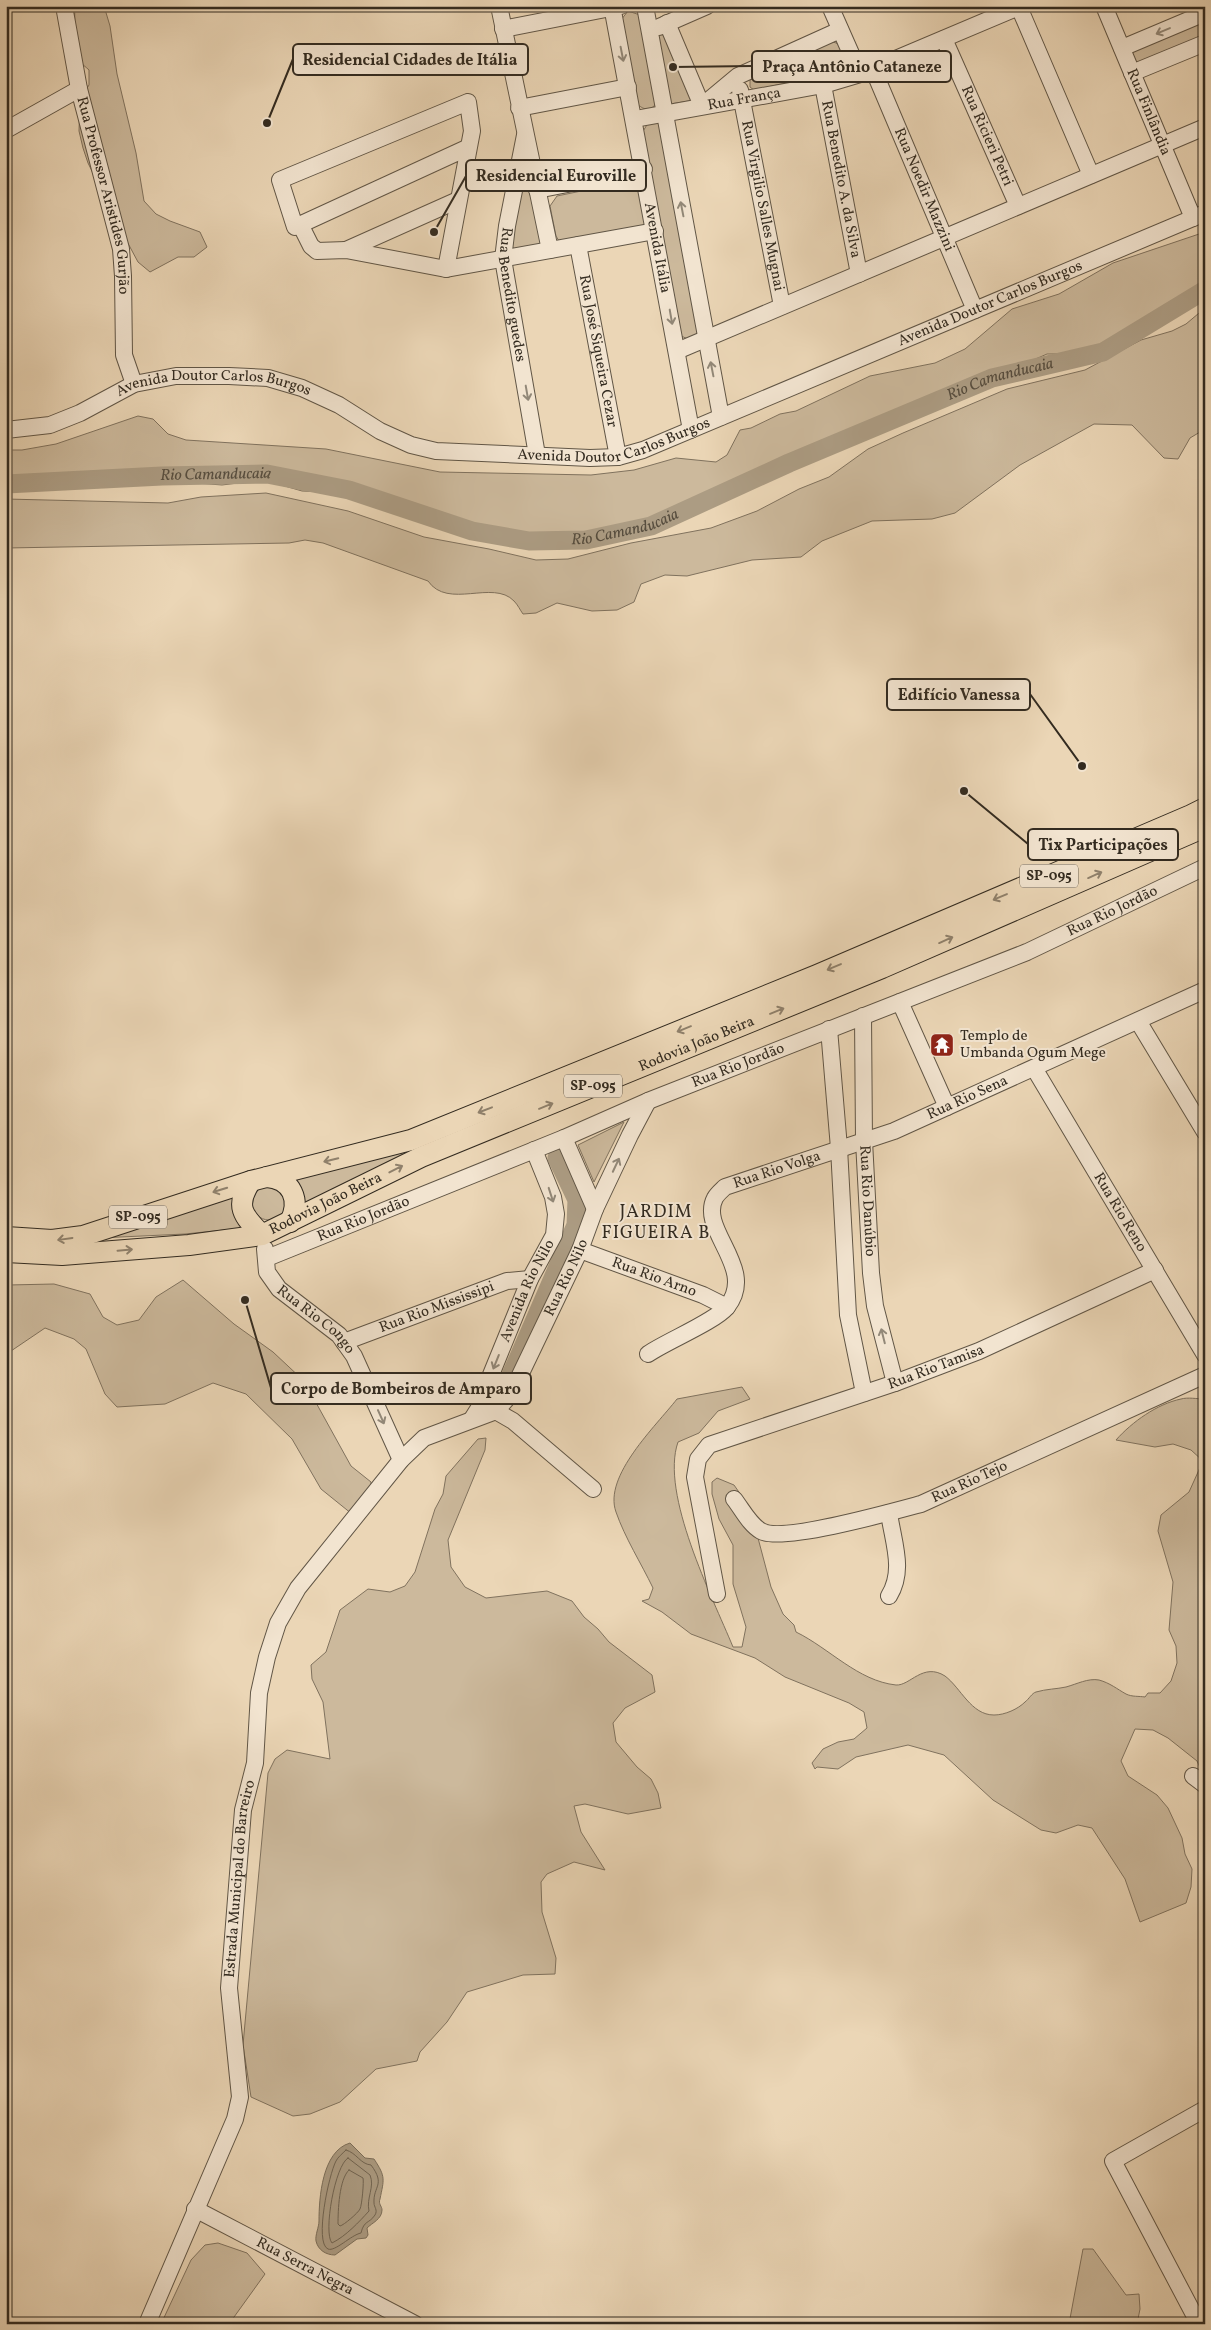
<svg xmlns="http://www.w3.org/2000/svg" width="1211" height="2330" font-family="Vollkorn,serif">
<style>
.green{fill:#ccb99c;stroke:#80725e}
.water{fill:#ac9c83;stroke:#7c6f5b}
.lines{fill:none;stroke-linecap:round;stroke-linejoin:round}
.shore{stroke:#706452;stroke-width:1}
.river{stroke:#ac9c83;stroke-width:19}
.minor-casing{stroke:#615646;stroke-width:18}
.major-casing{stroke:#332b20;stroke-width:22}
.minor{stroke:#f2e4d0;stroke-width:16}
.major{stroke:#ebd6b6;stroke-width:20}
.oneway{stroke:#928878}
.oneway2{stroke:#8f806b}
.labels{text-anchor:middle;dominant-baseline:central;stroke-width:4;stroke-linejoin:round;paint-order:stroke}
.shield{fill:#f2e4d0;stroke:#6c6255;stroke-width:1}
.shield-label{font-size:14px;font-weight:bold;fill:#332b20}
.street-label{font-size:15px;fill:#332b20;stroke:#f2e4d0}
.poi-label{font-size:15px;fill:#332b20;stroke:#f2e4d0;text-anchor:start}
.water-label{font-size:16px;font-style:italic;fill:#574d3e;stroke:#f2e4d0}
.quarter-label{font-size:18px;letter-spacing:1px;fill:#332b20;stroke:#f2e4d0}
.leader{fill:none;stroke:#332b20;stroke-width:2}
.callout-dot{fill:#332b20;stroke:#f2e4d0;stroke-width:2}
.callout{fill:#f2e4d0;stroke:#332b20;stroke-width:2}
.callout-label{font-size:16px;text-anchor:middle;font-weight:bold;fill:#332b20}
</style>
<rect width="100%" height="100%" fill="#ebd6b6"/>
<filter id="stains"><feTurbulence type="fractalNoise" baseFrequency=".004" numOctaves="4"/><feColorMatrix values="0 0 0 0 .2 0 0 0 0 .09 0 0 0 0 .02 0 0 0 .5 -.17"/></filter>
<radialGradient id="worn" r=".72"><stop offset=".6" stop-color="#630" stop-opacity="0"/><stop offset="1" stop-color="#630" stop-opacity=".3"/></radialGradient>
<!-- green -->
<g class="green">
<path d="M 74,6 L 104,6 L 110,26 L 117,74 L 136,153 L 144,201 L 156,214 L 170,221 L 200,232 L 207,247 L 194,257 L 178,257 L 150,272 L 138,262 L 123,234 L 88,163 L 83,148 L 79,131 L 80,99 L 89,85 L 89,70 C 86,67 80,63 78,59 C 70,45 77,21 74,6 Z"/>
<path d="M 628,11 L 640,15 L 656,103 C 651,112 644,110 637,104 L 621,20 Z"/>
<polygon points="1205,18 1205,39 1134,69 1127,51"/>
<polygon points="667,31 695,100 670,104 657,33"/>
<polygon points="831,41 841,45 849,65 845,70 754,90 750,87 750,80 753,76"/>
<polygon points="655,122 659,124 700,332 690,340 679,335 642,133 648,123"/>
<polygon points="529,172 542,244 519,252 513,248 510,240 519,175"/>
<polygon points="630,181 638,184 646,219 644,225 559,241 556,236 550,206 557,196"/>
<polygon points="1205,232 1205,285 1151,315 1125,336 1111,343 1095,348 1063,354 1047,354 1015,368 841,433 799,457 756,478 724,489 698,507 683,514 607,537 572,537 522,543 506,541 444,522 428,520 352,493 302,491 271,482 254,481 222,485 158,480 125,475 109,476 61,485 29,485 6,487 6,450 22,450 56,444 138,416 153,419 168,434 186,440 326,449 440,472 591,475 634,470 676,458 716,462 727,455 740,430 751,428 780,414 796,411 870,376 935,363 965,349 1012,309 1059,294 1113,263"/>
<path d="M 1205,308 L 1205,429 L 1190,438 L 1178,459 L 1164,458 L 1132,425 L 1094,424 L 1020,465 L 955,513 L 932,519 L 872,521 L 822,541 L 801,557 L 752,560 L 687,576 L 665,575 L 641,584 L 634,602 L 617,610 L 592,611 L 557,603 L 536,613 L 523,614 C 520,610 518,605 514,601 C 493,579 448,610 428,581 L 323,543 L 305,540 L 289,543 L 6,548 L 6,499 L 168,503 L 201,497 L 266,493 L 348,511 L 424,537 L 489,549 L 536,560 L 568,559 L 631,543 L 711,528 L 757,511 L 799,489 L 829,477 L 868,449 L 903,433 L 1007,389 L 1085,370 L 1141,340 L 1172,331 L 1186,324 Z"/>
<polygon points="624,1122 594,1182 578,1145"/>
<path d="M 415,1149 L 302,1209 C 303,1195 303,1188 292,1179 Z"/>
<circle cx="269" cy="1203" r="17"/>
<polygon points="236,1193 243,1228 185,1234 99,1238"/>
<polygon points="183,1280 234,1324 273,1352 304,1381 351,1466 371,1482 371,1495 352,1514 321,1489 292,1439 246,1394 213,1383 165,1404 117,1407 105,1394 86,1349 74,1339 45,1328 11,1351 6,1350 6,1287 8,1285 54,1284 90,1294 103,1317 117,1325 139,1320 156,1297"/>
<path d="M 742,1387 L 750,1399 L 718,1411 L 699,1433 L 678,1442 C 660,1494 712,1596 733,1647 L 742,1647 L 746,1627 L 733,1584 L 733,1545 L 719,1519 L 712,1494 L 712,1482 L 717,1478 L 734,1485 L 750,1508 L 771,1587 L 783,1614 L 794,1625 L 796,1632 C 829,1648 858,1681 896,1685 C 910,1686 923,1662 945,1676 C 961,1688 971,1715 994,1715 C 1005,1715 1018,1709 1025,1702 C 1029,1699 1032,1693 1036,1692 C 1046,1689 1057,1689 1066,1687 C 1077,1684 1088,1678 1099,1680 C 1110,1683 1117,1689 1126,1694 C 1132,1697 1139,1696 1145,1697 L 1148,1693 L 1160,1693 L 1171,1681 L 1177,1663 L 1176,1646 L 1169,1630 L 1173,1582 L 1158,1531 L 1161,1515 L 1189,1492 L 1203,1461 L 1191,1450 L 1173,1444 L 1155,1447 L 1116,1440 C 1132,1422 1157,1404 1181,1399 C 1188,1397 1197,1399 1205,1399 L 1205,1772 L 1203,1774 L 1197,1761 L 1168,1738 L 1153,1730 L 1135,1729 L 1121,1761 L 1128,1776 L 1157,1795 L 1168,1808 L 1182,1838 L 1185,1854 L 1192,1869 L 1191,1887 L 1186,1903 L 1140,1922 L 1125,1879 L 1092,1828 L 1078,1825 L 1056,1833 L 1041,1830 L 993,1800 L 944,1755 L 908,1745 L 856,1757 L 838,1769 L 817,1767 L 815,1769 L 812,1763 L 823,1749 L 838,1742 L 854,1739 L 867,1728 L 864,1712 L 849,1703 L 785,1677 L 755,1658 L 691,1634 L 662,1612 L 642,1601 L 649,1599 L 653,1588 C 641,1563 625,1538 616,1512 C 603,1476 656,1426 677,1399 Z"/>
<polygon points="486,1438 485,1450 448,1540 451,1567 465,1587 486,1598 547,1591 572,1601 584,1617 598,1629 609,1642 652,1675 655,1692 625,1708 613,1723 616,1742 637,1767 651,1779 658,1793 661,1808 628,1814 585,1804 574,1806 581,1832 605,1870 574,1862 547,1874 541,1882 542,1912 556,1958 555,1974 523,1975 467,1992 447,2022 420,2052 417,2061 376,2069 340,2102 310,2114 293,2116 251,2097 243,2045 268,1773 275,1759 287,1750 330,1759 323,1702 312,1679 311,1665 326,1652 340,1610 368,1589 390,1592 405,1586 415,1572 435,1509 443,1494 446,1476 478,1439"/>
<polygon points="218,2243 247,2253 265,2274 229,2324 161,2324 191,2260 205,2245"/>
<polygon points="1083,2249 1093,2249 1126,2295 1139,2294 1140,2309 1137,2324 1069,2324"/>
</g>
<!-- water -->
<path class="water" d="M 350,2143 L 365,2158 L 374,2159 C 386,2177 384,2179 380,2199 C 378,2204 382,2206 382,2210 C 382,2219 372,2223 367,2228 L 368,2235 L 366,2238 L 357,2239 L 335,2255 C 326,2255 318,2250 316,2241 C 315,2235 319,2227 319,2221 C 319,2198 322,2151 350,2143 Z"/>
<g class="lines">
<!-- shore -->
<g class="shore">
<path d="M 346,2150 C 357,2153 360,2164 371,2165 C 386,2185 373,2186 374,2203 C 374,2207 378,2210 375,2215 C 369,2224 364,2220 361,2233 C 351,2235 335,2252 328,2249 C 314,2243 329,2174 336,2161 C 338,2157 342,2154 346,2150 Z"/>
<path d="M 348,2158 L 370,2175 C 375,2187 366,2198 369,2211 C 359,2222 346,2236 332,2243 C 323,2233 335,2165 348,2158 Z"/>
<path d="M 349,2170 L 363,2178 C 364,2181 362,2205 360,2209 C 358,2213 344,2225 340,2226 L 338,2224 C 338,2211 339,2179 349,2170 Z"/>
</g>
<!-- river -->
<g class="river">
<path id="s1" d="M 6,484 L 162,476 L 267,474 L 349,490 L 472,531 L 529,541 L 586,540 L 651,526 L 789,463 L 992,378 L 1103,352 L 1205,290"/>
<polyline points="505,1389 576,1225 577,1200 557,1158"/>
</g>
<defs>
<g id="minor">
<path id="s2" d="M 64,6 L 79,89 L 121,249 L 123,276 L 124,355 L 134,384"/>
<polyline points="499,6 550,250"/>
<path id="s3" d="M 612,6 L 691,430"/>
<polyline points="645,6 721,417"/>
<polyline points="830,6 860,74"/>
<path id="s4" d="M 1104,6 L 1193,218"/>
<polyline points="1019,7 1091,175"/>
<polyline points="667,23 702,106 738,76 840,30"/>
<polyline points="659,27 707,6"/>
<polyline points="503,29 621,6"/>
<path id="s5" d="M 944,39 L 1018,206"/>
<polyline points="1122,48 1205,13"/>
<path id="s6" d="M 873,69 L 975,310"/>
<polyline points="1132,73 1205,43"/>
<path id="s7" d="M 823,85 L 859,274"/>
<path id="s8" d="M 740,90 L 782,306"/>
<polyline points="519,108 628,87"/>
<path id="s9" d="M 635,119 L 823,85 L 860,74 L 1021,6"/>
<polyline points="6,130 79,89"/>
<path id="s10" d="M 525,135 L 507,226 L 503,259 L 537,455"/>
<polyline points="537,190 644,169"/>
<polyline points="300,224 311,246 317,251 346,250 446,269 655,231"/>
<path id="s11" d="M 578,245 L 618,457"/>
<polyline points="346,250 458,200"/>
<polyline points="446,269 472,131 468,102 280,180 295,227 469,147"/>
<polyline points="677,351 1205,127"/>
<path id="s12" d="M 6,430 L 50,425 L 80,413 L 134,384 L 176,376 L 229,376 L 268,378 L 302,388 L 339,405 L 380,431 L 411,445 L 436,451 L 590,458 L 618,457 L 643,450 L 1205,213"/>
<polyline points="900,1002 947,1107"/>
<path id="s13" d="M 863,1016 L 864,1141 L 871,1273 L 875,1306 L 895,1383"/>
<polyline points="1138,1021 1205,1132"/>
<polyline points="829,1029 839,1148 848,1315 864,1393"/>
<path id="s14" d="M 1034,1068 L 1205,1355"/>
<polyline points="564,1138 595,1209"/>
<path id="s15" d="M 265,1249 L 267,1272 L 279,1289 L 339,1335 L 354,1356 L 401,1460"/>
<path id="s16" d="M 580,1250 L 703,1295 L 727,1307"/>
<path id="s17" d="M 267,1258 L 564,1138 L 648,1101 L 1027,952 L 1205,867"/>
<path id="s18" d="M 344,1342 L 507,1281 L 530,1279"/>
<path id="s19" d="M 648,1354 C 667,1341 714,1322 727,1307 C 758,1268 698,1230 715,1198 C 717,1194 722,1190 725,1187 L 894,1131 L 1205,990"/>
<polyline points="487,1406 513,1421 593,1489"/>
<path id="s20" d="M 472,1419 L 482,1403 L 486,1387 L 530,1279 L 554,1235 L 556,1214 L 553,1197 L 534,1150"/>
<path id="s21" d="M 734,1499 C 742,1509 749,1524 761,1531 C 781,1543 895,1511 921,1504 L 1205,1375"/>
<path id="s22" d="M 717,1594 L 695,1477 L 698,1459 L 709,1445 L 895,1383 L 979,1351 L 1155,1270"/>
<path d="M 889,1596 C 905,1570 893,1542 889,1513"/>
<polyline points="1193,1776 1205,1785"/>
<path id="s23" d="M 195,2209 L 415,2324"/>
<path id="s24" d="M 147,2324 L 235,2119 L 240,2097 L 229,1988 L 243,1810 L 255,1763 L 259,1693 L 267,1657 L 278,1623 L 298,1588 L 401,1460 L 424,1438 L 496,1411 L 511,1394 L 580,1250 L 595,1209 L 630,1135 L 648,1101"/>
<polyline points="1199,2324 1113,2161 1205,2109"/>
</g>
<g id="major">
<path d="M 267,1177 C 292,1179 301,1200 290,1222"/>
<path d="M 251,1181 C 234,1206 243,1216 262,1235"/>
<polyline points="6,1237 52,1240 83,1236 251,1181 411,1140 817,975 1191,815 1205,808"/>
<path id="s25" d="M 6,1252 L 62,1255 L 189,1245 L 262,1235 L 421,1157 L 882,968 L 1205,827"/>
</g>
</defs>
<!-- minor casing -->
<use href="#minor" class="minor-casing"/>
<!-- major casing -->
<use href="#major" class="major-casing"/>
<!-- minor -->
<use href="#minor" class="minor"/>
<!-- major -->
<use href="#major" class="major"/>
</g>
<!-- one-way arrows -->
<defs><path id="oneway-shaft" d="M-6 0H5M1.5-3L5.5 0L1.5 3" fill="none" stroke-width="1.6" stroke-linecap="round" stroke-linejoin="round" transform="scale(1.25)"/></defs>
<g class="oneway">
<use href="#oneway-shaft" transform="translate(1163 31) rotate(157)"/>
<use href="#oneway-shaft" transform="translate(622 54) rotate(79)"/>
<use href="#oneway-shaft" transform="translate(682 209) rotate(-101)"/>
<use href="#oneway-shaft" transform="translate(671 317) rotate(80)"/>
<use href="#oneway-shaft" transform="translate(712 369) rotate(-101)"/>
<use href="#oneway-shaft" transform="translate(527 393) rotate(80)"/>
<use href="#oneway-shaft" transform="translate(616 1165) rotate(-65)"/>
<use href="#oneway-shaft" transform="translate(551 1195) rotate(72)"/>
<use href="#oneway-shaft" transform="translate(883 1336) rotate(-104)"/>
<use href="#oneway-shaft" transform="translate(496 1362) rotate(112)"/>
<use href="#oneway-shaft" transform="translate(381 1417) rotate(66)"/>
</g>
<g class="oneway2">
<use href="#oneway-shaft" transform="translate(1095 875) rotate(-24)"/>
<use href="#oneway-shaft" transform="translate(1000 897) rotate(157)"/>
<use href="#oneway-shaft" transform="translate(946 940) rotate(-24)"/>
<use href="#oneway-shaft" transform="translate(834 967) rotate(157)"/>
<use href="#oneway-shaft" transform="translate(777 1011) rotate(-22)"/>
<use href="#oneway-shaft" transform="translate(684 1029) rotate(158)"/>
<use href="#oneway-shaft" transform="translate(546 1106) rotate(-22)"/>
<use href="#oneway-shaft" transform="translate(485 1110) rotate(159)"/>
<use href="#oneway-shaft" transform="translate(331 1160) rotate(166)"/>
<use href="#oneway-shaft" transform="translate(396 1169) rotate(-27)"/>
<use href="#oneway-shaft" transform="translate(220 1190) rotate(163)"/>
<use href="#oneway-shaft" transform="translate(65 1239) rotate(172)"/>
<use href="#oneway-shaft" transform="translate(125 1250) rotate(-5)"/>
</g>
<!-- icons -->
<defs>
<symbol id="temple-square" viewBox="-11 -11 22 22"><rect x="-9" y="-9" width="18" height="18" rx="4" fill="#8f2418" stroke="#f2e4d0"/><path d="M0-6L5-2H3V0L6.5 2.5H4V6H1.5V3h-3V6H-4V2.5H-6.5L-3 0V-2H-5Z" fill="#fff"/></symbol>
</defs>
<g fill-rule="evenodd">
<use href="#temple-square" x="928" y="1031" width="28" height="28"/>
</g>
<g class="labels">
<!-- shield labels -->
<g class="shield">
<rect x="1020" y="864.5" width="58" height="23" rx="4"/>
<rect x="564" y="1074.5" width="58" height="23" rx="4"/>
<rect x="109" y="1205.5" width="58" height="23" rx="4"/>
</g>
<g class="shield-label">
<text x="1049" y="876">SP-095</text>
<text x="593" y="1086">SP-095</text>
<text x="138" y="1217">SP-095</text>
</g>
<!-- street labels -->
<g class="street-label">
<text stroke="none"><textPath href="#s9" startOffset="111">Rua França</textPath></text>
<text stroke="none"><textPath href="#s4" startOffset="115">Rua Finlândia</textPath></text>
<text stroke="none"><textPath href="#s5" startOffset="106">Rua Ricieri Petri</textPath></text>
<text stroke="none"><textPath href="#s7" startOffset="96">Rua Benedito A. da Silva</textPath></text>
<text stroke="none"><textPath href="#s6" startOffset="131">Rua Noedir Mazzini</textPath></text>
<text stroke="none"><textPath href="#s2" startOffset="194">Rua Professor Aristides Gurjão</textPath></text>
<text stroke="none"><textPath href="#s8" startOffset="118">Rua Virgilio Salles Mugnai</textPath></text>
<text stroke="none"><textPath href="#s3" startOffset="246">Avenida Itália</textPath></text>
<text stroke="none"><textPath href="#s10" startOffset="162">Rua Benedito guedes</textPath></text>
<text stroke="none"><textPath href="#s12" startOffset="1042">Avenida Doutor Carlos Burgos</textPath></text>
<text stroke="none"><textPath href="#s11" startOffset="108">Rua José Siqueira Cezar</textPath></text>
<text stroke="none"><textPath href="#s12" startOffset="218">Avenida Doutor Carlos Burgos</textPath></text>
<text stroke="none"><textPath href="#s12" startOffset="638">Avenida Doutor Carlos Burgos</textPath></text>
<text stroke="none"><textPath href="#s17" startOffset="914">Rua Rio Jordão</textPath></text>
<text stroke="none"><textPath href="#s25" startOffset="732">Rodovia João Beira</textPath></text>
<text stroke="none"><textPath href="#s17" startOffset="509">Rua Rio Jordão</textPath></text>
<text stroke="none"><textPath href="#s19" startOffset="482">Rua Rio Sena</textPath></text>
<text stroke="none"><textPath href="#s19" startOffset="278">Rua Rio Volga</textPath></text>
<text stroke="none"><textPath href="#s13" startOffset="185">Rua Rio Danúbio</textPath></text>
<text stroke="none"><textPath href="#s25" startOffset="328">Rodovia João Beira</textPath></text>
<text stroke="none"><textPath href="#s14" startOffset="168">Rua Rio Reno</textPath></text>
<text stroke="none"><textPath href="#s17" startOffset="104">Rua Rio Jordão</textPath></text>
<text stroke="none"><textPath href="#s24" startOffset="1190">Rua Rio Nilo</textPath></text>
<text stroke="none"><textPath href="#s16" startOffset="79">Rua Rio Arno</textPath></text>
<text stroke="none"><textPath href="#s20" startOffset="140">Avenida Rio Nilo</textPath></text>
<text stroke="none"><textPath href="#s18" startOffset="99">Rua Rio Mississipi</textPath></text>
<text stroke="none"><textPath href="#s15" startOffset="92">Rua Rio Congo</textPath></text>
<text stroke="none"><textPath href="#s22" startOffset="395">Rua Rio Tamisa</textPath></text>
<text stroke="none"><textPath href="#s21" startOffset="259">Rua Rio Tejo</textPath></text>
<text stroke="none"><textPath href="#s24" startOffset="465">Estrada Municipal do Barreiro</textPath></text>
<text stroke="none"><textPath href="#s23" startOffset="124">Rua Serra Negra</textPath></text>
</g>
<!-- poi labels -->
<g class="poi-label">
<text x="960" y="1036">Templo de<tspan x="960" dy="17">Umbanda Ogum Mege</tspan></text>
</g>
<!-- water labels -->
<g class="water-label">
<text stroke="none"><textPath href="#s1" startOffset="1035">Rio Camanducaia</textPath></text>
<text stroke="none"><textPath href="#s1" startOffset="210">Rio Camanducaia</textPath></text>
<text stroke="none"><textPath href="#s1" startOffset="630">Rio Camanducaia</textPath></text>
</g>
<!-- quarter labels -->
<g class="quarter-label">
<text x="656" y="1212">JARDIM<tspan x="656" dy="21">FIGUEIRA B</tspan></text>
</g>
</g>
<!-- callouts -->
<path class="leader" d="M267 123L293 59M673 67L752 66M434 232L466 176M1082 766L1030 694M964 791L1028 844M245 1300L271 1388"/>
<g class="callout-dot">
<circle cx="267" cy="123" r="5"/>
<circle cx="673" cy="67" r="5"/>
<circle cx="434" cy="232" r="5"/>
<circle cx="1082" cy="766" r="5"/>
<circle cx="964" cy="791" r="5"/>
<circle cx="245" cy="1300" r="5"/>
</g>
<g class="callout">
<rect x="293" y="44" width="235" height="31" rx="5"/>
<rect x="752" y="51" width="199" height="31" rx="5"/>
<rect x="466" y="160" width="180" height="31" rx="5"/>
<rect x="887" y="679" width="143" height="31" rx="5"/>
<rect x="1028" y="829" width="150" height="31" rx="5"/>
<rect x="271" y="1373" width="260" height="31" rx="5"/>
</g>
<g class="callout-label">
<text x="410" y="65">Residencial Cidades de Itália</text>
<text x="852" y="72">Praça Antônio Cataneze</text>
<text x="556" y="181">Residencial Euroville</text>
<text x="959" y="700">Edifício Vanessa</text>
<text x="1103" y="850">Tix Participações</text>
<text x="401" y="1394">Corpo de Bombeiros de Amparo</text>
</g>
<!-- margin -->
<rect width="1211" height="2330" fill="none" stroke="#ebd6b6" stroke-width="25"/>
<rect x="8" y="8" width="1196" height="2315" fill="none" stroke="#332b20" stroke-width="2.5"/>
<rect x="12" y="12" width="1186" height="2305" fill="none" stroke="#332b20"/>
<rect width="100%" height="100%" filter="url(#stains)"/>
<rect width="100%" height="100%" fill="url(#worn)"/>
</svg>
